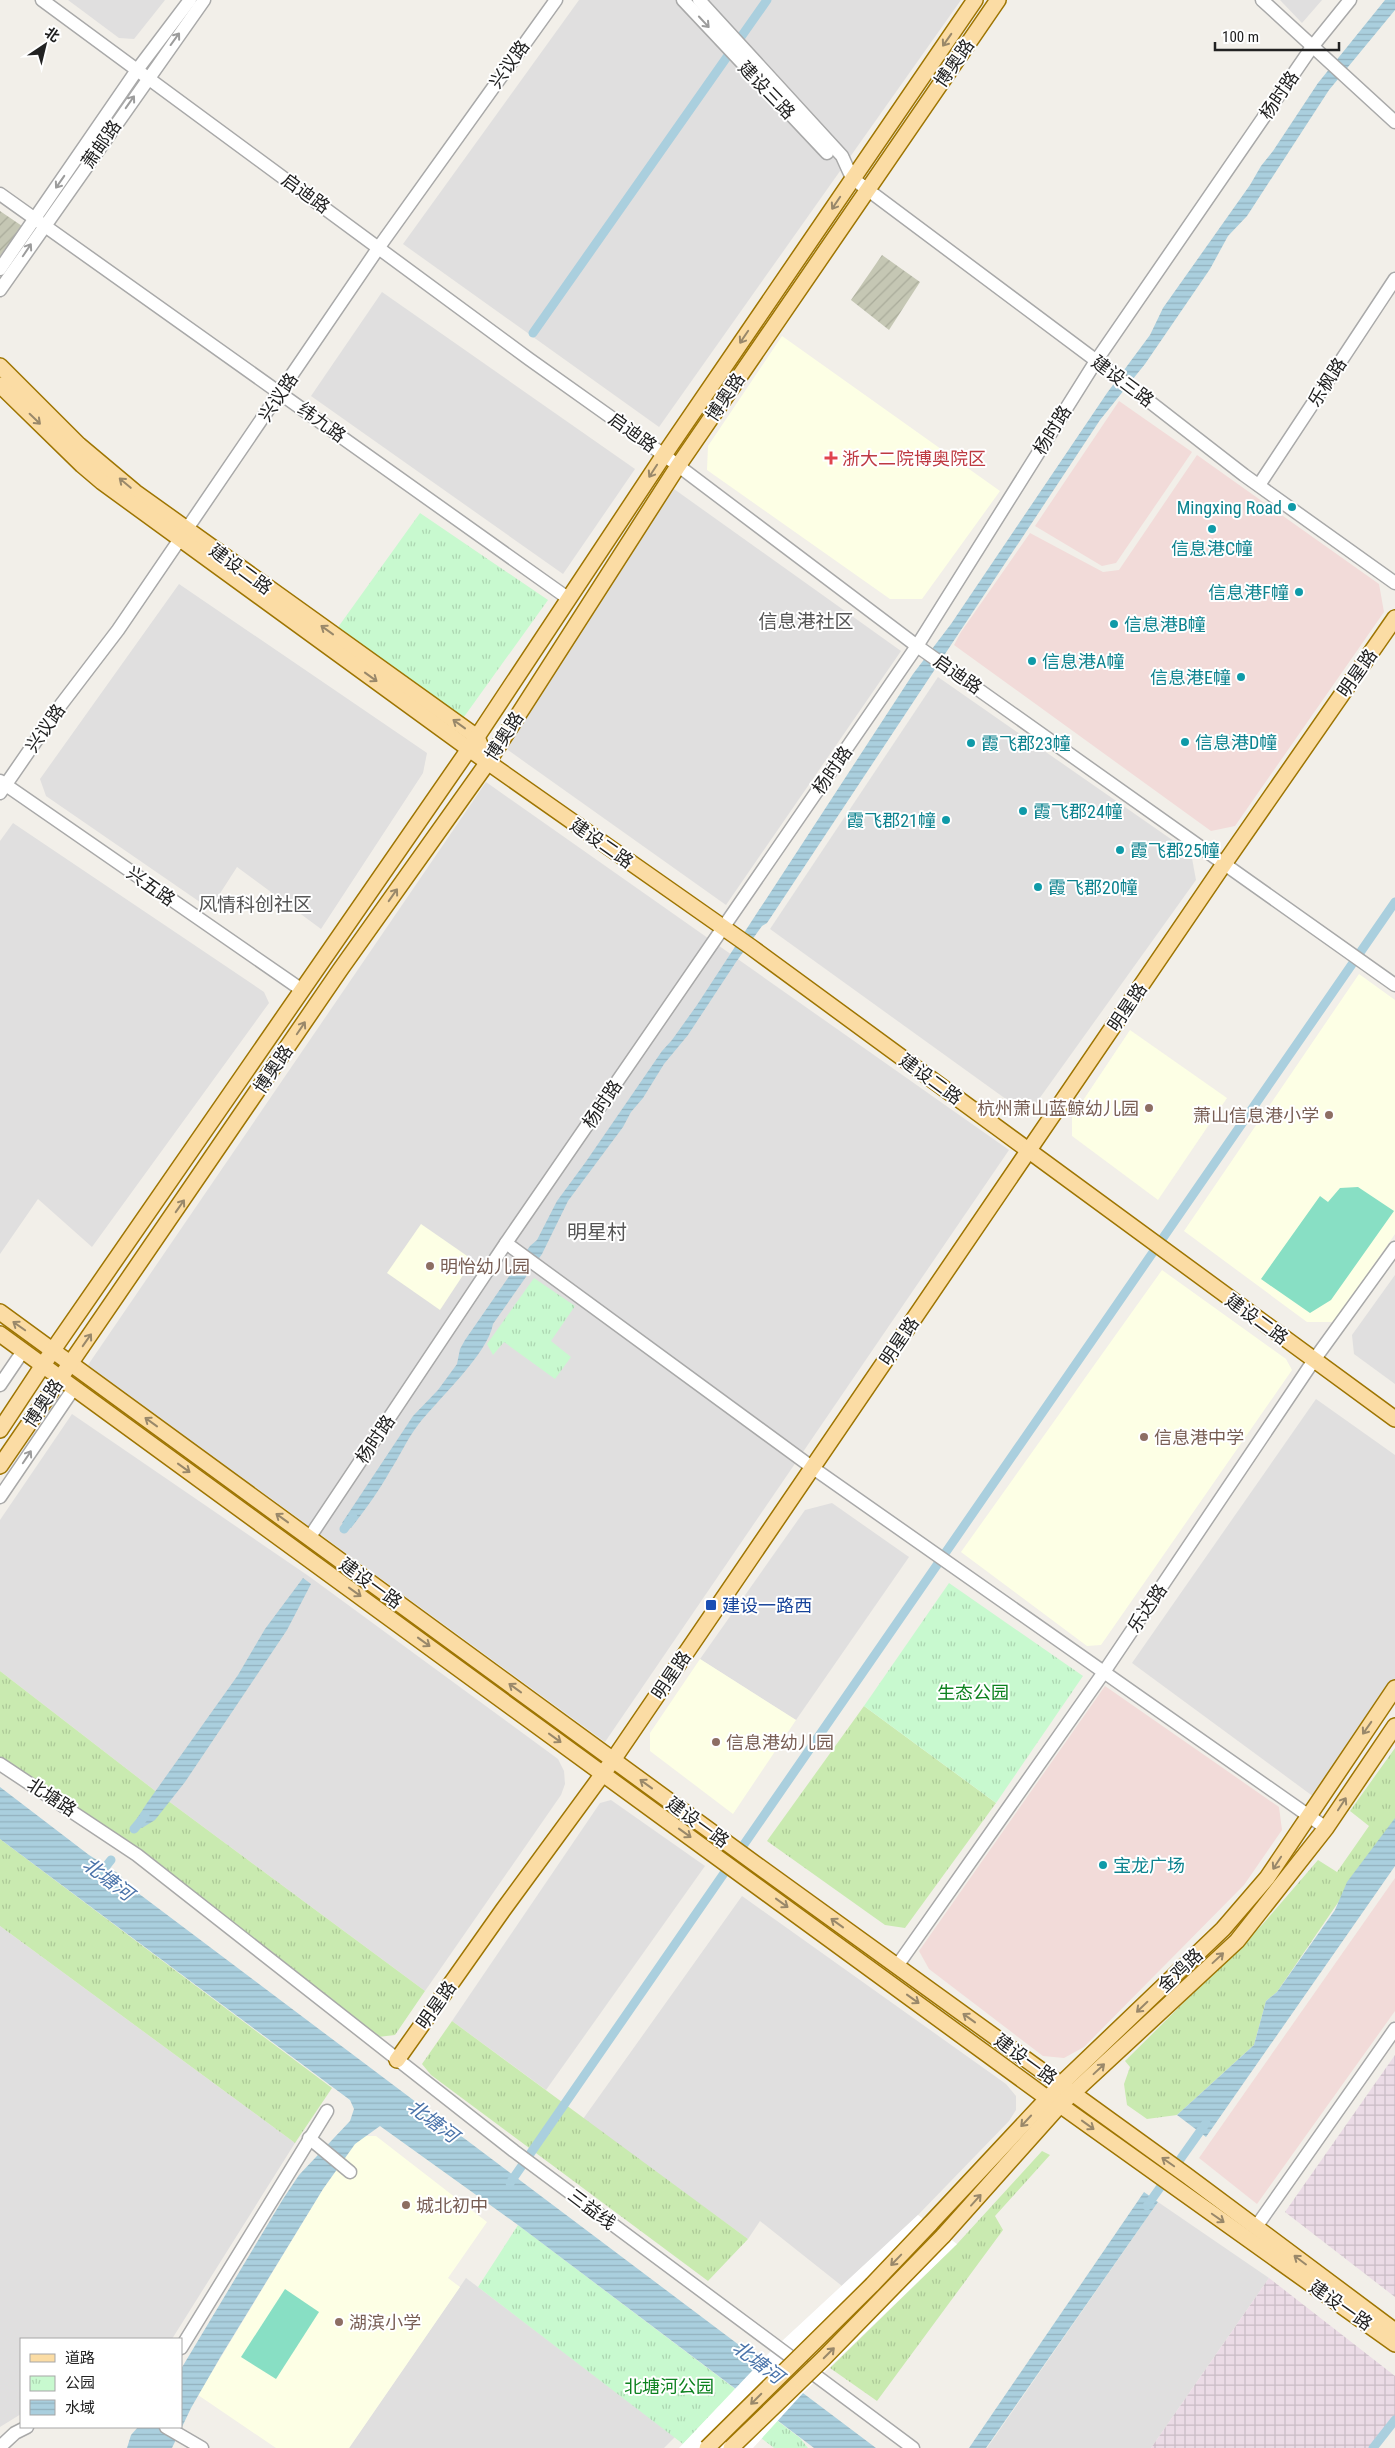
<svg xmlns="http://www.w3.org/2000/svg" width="1395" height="2448" font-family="'Roboto Condensed','Noto Sans SC',sans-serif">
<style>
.residential{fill:#e0dfdf}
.commercial{fill:#f2dbd9}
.industrial{fill:url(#industrial-grid)}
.education{fill:#fdffe5}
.construction{fill:url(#construction-furrows)}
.grass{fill:url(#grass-tufts)}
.park{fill:url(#park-tufts)}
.pitch{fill:#88dfc4}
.water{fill:url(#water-rules)}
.pier{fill:#fff}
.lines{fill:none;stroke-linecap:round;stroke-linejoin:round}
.canal{stroke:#aacfde;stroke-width:9}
.minor-casing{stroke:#a9a9a9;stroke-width:15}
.major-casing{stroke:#9e7502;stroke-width:18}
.minor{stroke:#fff;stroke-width:12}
.major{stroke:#fbdca4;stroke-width:15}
.major-bridge-casing{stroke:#9e7502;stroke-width:18;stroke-linecap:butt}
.major-bridge{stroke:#fbdca4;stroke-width:15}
.oneway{stroke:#9c9c9c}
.oneway2{stroke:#99886a}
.health-dot{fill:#e0444e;stroke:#fff;stroke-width:2}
.culture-dot{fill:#0f9aa8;stroke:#fff;stroke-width:2}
.education-dot{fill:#8d6e63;stroke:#fff;stroke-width:2}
.transit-dot{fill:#1a4fb4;stroke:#fff;stroke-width:2}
.labels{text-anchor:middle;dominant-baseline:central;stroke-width:4;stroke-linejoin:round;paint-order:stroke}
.street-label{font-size:18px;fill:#222;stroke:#fff}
.health-label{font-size:18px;fill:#be3a42;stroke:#fff;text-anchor:start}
.culture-label{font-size:18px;fill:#0d838f;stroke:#fff;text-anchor:start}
.education-label{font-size:18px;fill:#785e54;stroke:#fff;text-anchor:start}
.transit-label{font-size:18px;fill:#164399;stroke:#fff;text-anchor:start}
.park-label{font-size:18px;fill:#0d821f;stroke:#fff}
.neighbourhood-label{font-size:19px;fill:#555;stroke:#fff}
.water-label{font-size:19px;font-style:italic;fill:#4b74aa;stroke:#fff}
.quarter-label{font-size:20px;fill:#555;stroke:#fff}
</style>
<defs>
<pattern id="industrial-grid" width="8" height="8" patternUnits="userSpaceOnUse" patternTransform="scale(1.25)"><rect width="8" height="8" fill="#ebdbe6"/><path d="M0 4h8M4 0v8" fill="none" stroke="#c9bcc5"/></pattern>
<pattern id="construction-furrows" width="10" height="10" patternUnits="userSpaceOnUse" patternTransform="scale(1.25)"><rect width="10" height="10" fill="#c5c7b4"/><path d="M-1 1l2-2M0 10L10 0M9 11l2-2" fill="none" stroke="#a9ab9a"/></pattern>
<pattern id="grass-tufts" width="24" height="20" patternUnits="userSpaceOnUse" patternTransform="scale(1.25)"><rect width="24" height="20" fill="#c9eab0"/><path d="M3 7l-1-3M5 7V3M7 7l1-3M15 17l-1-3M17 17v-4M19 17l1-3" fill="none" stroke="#acc897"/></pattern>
<pattern id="park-tufts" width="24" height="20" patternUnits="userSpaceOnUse" patternTransform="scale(1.25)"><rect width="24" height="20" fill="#c8f9cf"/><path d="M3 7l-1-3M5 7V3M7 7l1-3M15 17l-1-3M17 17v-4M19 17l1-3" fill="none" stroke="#acd5b1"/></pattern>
<pattern id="water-rules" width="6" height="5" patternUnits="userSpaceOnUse" patternTransform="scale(1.25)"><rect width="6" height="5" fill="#aacfde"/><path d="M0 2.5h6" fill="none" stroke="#92b1be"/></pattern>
</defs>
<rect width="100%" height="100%" fill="#f2efe9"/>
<!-- residential -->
<g class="residential">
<polygon points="68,0 165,0 134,39 119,38"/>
<polygon points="579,0 961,0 659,427 403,244"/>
<polygon points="1280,0 1322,0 1302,23"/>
<polygon points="382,292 635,469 563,574 311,396"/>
<polygon points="674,489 901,651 726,905 498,743"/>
<polygon points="179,584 427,753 423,773 321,929 237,867 210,909 46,796 40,779"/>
<polygon points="938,677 1191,853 1196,880 1034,1106 1021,1110 770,929"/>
<polygon points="486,782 1009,1150 605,1742 88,1365"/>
<polygon points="13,823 264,992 269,1003 92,1247 38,1199 0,1254 0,841"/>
<polygon points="1395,1275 1395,1384 1354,1354 1352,1335"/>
<polygon points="1316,1399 1395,1455 1395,1684 1314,1797 1132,1663"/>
<polygon points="72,1414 310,1577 558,1759 564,1771 565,1784 561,1795 425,1991 167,1800 0,1671 0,1520"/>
<polygon points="832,1503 909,1557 796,1720 700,1659 805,1510"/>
<polygon points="611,1800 705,1866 546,2090 452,2021 600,1803"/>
<polygon points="742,1896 1006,2084 1016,2096 1016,2110 1009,2121 918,2215 842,2286 760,2221 748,2239 583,2119"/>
<polygon points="0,1926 295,2143 172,2339 21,2339 21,2414 0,2427"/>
<polygon points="1158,2202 1269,2278 1151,2448 987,2448"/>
<polygon points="466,2278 478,2287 675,2437 664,2448 349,2448"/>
</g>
<!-- commercial -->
<g class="commercial">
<polygon points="1119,401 1192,452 1116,563 1102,566 1035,526"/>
<polygon points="1197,455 1379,584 1384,612 1235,826 1211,831 954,645 961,632 1030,533 1103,572 1119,570"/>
<polygon points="1105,1686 1279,1807 1282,1830 1244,1885 1084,2047 1064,2058 1043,2056 929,1969 919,1951"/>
<polygon points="1395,1878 1395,2011 1257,2204 1199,2158"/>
</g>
<!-- industrial -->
<g class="industrial">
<polygon points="1395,2055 1395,2297 1285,2212"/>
<polygon points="1269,2278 1395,2376 1395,2421 1374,2448 1151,2448"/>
</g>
<!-- education -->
<g class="education">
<polygon points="782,336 1000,491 922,599 890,599 707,470 708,446"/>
<polygon points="1359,974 1395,1000 1395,1234 1334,1322 1307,1322 1184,1231"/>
<polygon points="1130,1030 1227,1098 1158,1200 1072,1136 1072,1117"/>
<polygon points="421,1224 473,1260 440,1310 387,1273"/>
<polygon points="1162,1270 1286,1359 1292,1370 1101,1645 1087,1646 961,1552"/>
<polygon points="700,1659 796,1720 733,1814 650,1751 650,1733"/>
<polygon points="365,2136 376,2136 487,2222 448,2278 460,2287 349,2448 276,2448 198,2395 323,2189 355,2144"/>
</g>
<!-- construction -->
<g class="construction">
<polygon points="0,211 22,226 0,256"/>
<polygon points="882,255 920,282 889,330 851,300"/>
</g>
<!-- grass -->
<g class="grass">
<polygon points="0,1671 167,1800 425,1991 395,2035 378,2037 0,1759"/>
<polygon points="864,1706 996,1803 905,1928 885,1925 767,1841"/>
<polygon points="1395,1748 1395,1819 1277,1992 1266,2001 1254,2045 1177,2115 1147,2119 1127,2105 1124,2084 1130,2067 1125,2061 1262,1925 1318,1860 1337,1872 1369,1826 1350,1811"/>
<polygon points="0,1839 332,2088 295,2143 0,1926"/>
<polygon points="452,2021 748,2239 708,2281 431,2075 422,2064"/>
<polygon points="1042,2151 1050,2155 995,2216 1003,2230 877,2401 830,2368 957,2244"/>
</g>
<!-- park -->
<g class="park">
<polygon points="420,513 548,600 456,728 331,637"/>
<polygon points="534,1278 575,1306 551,1341 571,1357 555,1379 504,1342 493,1355 487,1344"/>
<polygon points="949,1583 1083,1676 996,1803 864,1706"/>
<polygon points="518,2225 800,2438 808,2448 774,2448 719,2406 683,2444 478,2287"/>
</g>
<!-- pitch -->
<g class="pitch">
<polygon points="1358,1187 1394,1211 1331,1300 1310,1313 1261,1279 1320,1196 1328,1202 1340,1188"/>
<polygon points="285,2289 319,2312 276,2379 241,2357"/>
</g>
<!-- water -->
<g class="water">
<path d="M 1385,0 L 1395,0 L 1395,10 L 1329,90 L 1247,216 L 1228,236 L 1210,269 L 1145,364 L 1100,420 L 767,923 L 762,926 L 736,962 L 688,1035 L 664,1064 L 643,1098 L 631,1112 L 623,1127 L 568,1201 L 542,1254 L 493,1324 C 488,1354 437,1400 418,1425 C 407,1439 400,1456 390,1471 C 379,1491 365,1510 351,1528 L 342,1523 L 413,1416 L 438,1390 L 457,1364 L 460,1349 L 465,1340 L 530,1246 L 537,1240 L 557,1201 L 585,1163 L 662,1051 L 672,1040 L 697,1005 L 913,674 L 951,624 L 1107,393 L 1150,335 L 1163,308 L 1250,185 L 1261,166 L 1273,151 L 1318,83 Z"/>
<polygon points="303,1578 311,1584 287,1630 185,1782 155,1820 142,1828 137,1825 136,1820 147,1803 238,1675 265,1629"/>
<polygon points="0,1787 89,1855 119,1874 130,1887 876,2448 814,2448 518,2225 380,2126 355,2144 323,2189 221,2356 191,2408 172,2448 127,2448 131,2435 138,2427 181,2427 181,2369 283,2199 299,2175 350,2121 354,2109 350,2100 0,1839"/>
<polygon points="1395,1818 1395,1866 1206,2137 1177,2115 1254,2045 1266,2001 1277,1992 1335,1910 1347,1882"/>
<polygon points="1144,2192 1158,2202 986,2448 969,2448"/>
</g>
<!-- pier -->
<polygon class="pier" points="918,2215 957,2244 803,2393 753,2448 679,2448 768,2354"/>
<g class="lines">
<!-- canal -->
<g class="canal">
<polyline points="533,333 767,0"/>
<polyline points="344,1529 353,1517"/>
<polyline points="134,1829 145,1816"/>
<polyline points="99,1875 111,1860"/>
<polyline points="510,2183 1395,902"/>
<polyline points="1147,2206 1206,2123"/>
<polyline points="1373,2448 1395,2420"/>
</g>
<defs>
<g id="minor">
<polyline points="42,0 529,359 664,455 917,646 1395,985"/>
<polyline points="683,0 827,153"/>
<polyline points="699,0 842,156 852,178 1114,374 1244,475 1395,583"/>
<polyline points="1262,0 1395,122"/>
<polyline points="0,194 569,599"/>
<polyline points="0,269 137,70 190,0"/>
<polyline points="0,290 204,0"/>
<polyline points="1259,485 1395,279"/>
<polyline points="0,781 302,990"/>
<polyline points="0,793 60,706 118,630 379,247 556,0"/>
<polyline points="506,1243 813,1468 1326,1828"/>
<polyline points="0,1385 23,1351"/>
<polyline points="0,1497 74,1388"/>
<polyline points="309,1538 506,1243 917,646 1096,361 1312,47 1350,0"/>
<polyline points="0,1764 137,1855 514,2151 913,2448"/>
<polyline points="897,1966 1104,1672 1314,1360 1395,1248"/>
<polyline points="309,2138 350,2172"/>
<polyline points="1256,2227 1395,2029"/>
<polyline points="181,2348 327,2111"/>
<polyline points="166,2427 202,2448"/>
<polyline points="0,2447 15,2433 27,2427"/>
</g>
<g id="major">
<polyline points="0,366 79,445 135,492 477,737 481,747"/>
<polyline points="0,385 82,465 102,482 469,749 751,947 1395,1419"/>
<polyline points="0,1312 757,1865 1186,2175 1395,2331"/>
<polyline points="0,1334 1047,2098 1060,2105 1395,2344"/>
<polyline points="0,1430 53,1350 469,749 664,455 975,0"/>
<polyline points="0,1466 340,970 488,762 678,466 998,0"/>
<polyline points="397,2060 503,1910 613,1760 1224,864 1395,618"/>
<polyline points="930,2224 1061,2084 1223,1929 1267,1878 1395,1688"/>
<polyline points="943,2236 1060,2105 1237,1941 1326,1828 1395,1726"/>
</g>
</defs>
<!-- minor casing -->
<use href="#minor" class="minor-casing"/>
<!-- major casing -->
<use href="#major" class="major-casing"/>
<!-- minor -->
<use href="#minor" class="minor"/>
<!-- major -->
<use href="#major" class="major"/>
<defs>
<g id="major-bridge">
<polyline points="707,2448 872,2285 930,2224"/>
<polyline points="731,2448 824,2358 943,2236"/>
</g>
</defs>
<!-- major-bridge casing -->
<use href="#major-bridge" class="major-bridge-casing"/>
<!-- major-bridge -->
<use href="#major-bridge" class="major-bridge"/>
</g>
<!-- one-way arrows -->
<defs><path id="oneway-shaft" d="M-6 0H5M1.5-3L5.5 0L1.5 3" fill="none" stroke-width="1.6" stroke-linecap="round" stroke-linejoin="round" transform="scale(1.25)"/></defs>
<g class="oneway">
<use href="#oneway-shaft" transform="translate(704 22) rotate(47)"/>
<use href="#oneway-shaft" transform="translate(175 39) rotate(-54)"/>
<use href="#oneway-shaft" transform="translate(130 102) rotate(-55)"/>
<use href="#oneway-shaft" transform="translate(60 182) rotate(125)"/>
<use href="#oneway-shaft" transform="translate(27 250) rotate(-56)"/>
<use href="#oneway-shaft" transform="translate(27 1457) rotate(-56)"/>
</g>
<g class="oneway2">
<use href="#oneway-shaft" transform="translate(947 40) rotate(125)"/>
<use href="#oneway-shaft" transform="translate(836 203) rotate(124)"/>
<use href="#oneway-shaft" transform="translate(744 337) rotate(124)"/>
<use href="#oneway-shaft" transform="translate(35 419) rotate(44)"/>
<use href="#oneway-shaft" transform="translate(653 471) rotate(123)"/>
<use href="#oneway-shaft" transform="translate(125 483) rotate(-140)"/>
<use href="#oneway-shaft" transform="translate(327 630) rotate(-144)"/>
<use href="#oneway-shaft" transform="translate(371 677) rotate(36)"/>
<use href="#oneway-shaft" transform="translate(459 724) rotate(-144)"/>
<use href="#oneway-shaft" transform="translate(393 895) rotate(-55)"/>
<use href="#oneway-shaft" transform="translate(301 1028) rotate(-56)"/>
<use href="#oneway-shaft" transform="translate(180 1206) rotate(-55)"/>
<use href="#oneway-shaft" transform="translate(19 1326) rotate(-145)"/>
<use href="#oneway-shaft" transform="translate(87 1340) rotate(-55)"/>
<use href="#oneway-shaft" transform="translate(151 1422) rotate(-144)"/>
<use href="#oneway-shaft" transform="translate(184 1468) rotate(36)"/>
<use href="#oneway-shaft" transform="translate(282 1518) rotate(-144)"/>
<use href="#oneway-shaft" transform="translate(355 1592) rotate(36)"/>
<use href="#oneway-shaft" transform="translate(424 1642) rotate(36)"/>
<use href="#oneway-shaft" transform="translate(515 1688) rotate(-144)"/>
<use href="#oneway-shaft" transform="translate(1367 1728) rotate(125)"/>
<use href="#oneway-shaft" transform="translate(555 1738) rotate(36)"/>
<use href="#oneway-shaft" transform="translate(646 1784) rotate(-144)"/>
<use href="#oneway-shaft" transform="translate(1342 1804) rotate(-57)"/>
<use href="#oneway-shaft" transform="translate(685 1833) rotate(36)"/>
<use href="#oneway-shaft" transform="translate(1277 1863) rotate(123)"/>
<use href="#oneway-shaft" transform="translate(782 1903) rotate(36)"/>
<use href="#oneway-shaft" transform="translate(837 1923) rotate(-144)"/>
<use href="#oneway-shaft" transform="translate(1218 1958) rotate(-43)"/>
<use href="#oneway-shaft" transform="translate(913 1999) rotate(36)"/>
<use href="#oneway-shaft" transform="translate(1142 2007) rotate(136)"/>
<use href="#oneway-shaft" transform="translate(969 2018) rotate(-144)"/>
<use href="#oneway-shaft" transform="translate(1099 2069) rotate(-43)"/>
<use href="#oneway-shaft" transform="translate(1026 2121) rotate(133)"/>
<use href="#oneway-shaft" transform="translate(1088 2125) rotate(36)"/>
<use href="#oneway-shaft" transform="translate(1168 2162) rotate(-145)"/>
<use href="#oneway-shaft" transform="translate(976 2200) rotate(-48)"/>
<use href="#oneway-shaft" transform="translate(1218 2218) rotate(35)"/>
<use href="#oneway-shaft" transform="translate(896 2260) rotate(134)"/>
<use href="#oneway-shaft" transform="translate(1300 2260) rotate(-143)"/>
<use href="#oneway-shaft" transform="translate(829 2353) rotate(-45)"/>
<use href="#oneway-shaft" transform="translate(756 2399) rotate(135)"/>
</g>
<!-- markers -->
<path class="health-dot" d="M828.5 450.5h5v5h5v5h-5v5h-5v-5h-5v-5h5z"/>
<g class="culture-dot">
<circle cx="1292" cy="507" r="5"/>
<circle cx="1212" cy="529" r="5"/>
<circle cx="1299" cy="592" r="5"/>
<circle cx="1114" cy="624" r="5"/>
<circle cx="1032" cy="661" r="5"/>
<circle cx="1241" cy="677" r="5"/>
<circle cx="1185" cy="742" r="5"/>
<circle cx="971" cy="743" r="5"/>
<circle cx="1023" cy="811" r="5"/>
<circle cx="946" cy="820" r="5"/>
<circle cx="1120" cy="850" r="5"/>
<circle cx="1038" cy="887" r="5"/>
<circle cx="1103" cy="1865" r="5"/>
</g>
<g class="education-dot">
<circle cx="1149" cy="1108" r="5"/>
<circle cx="1329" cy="1115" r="5"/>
<circle cx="430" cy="1266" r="5"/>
<circle cx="1144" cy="1437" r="5"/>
<circle cx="716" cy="1742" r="5"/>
<circle cx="406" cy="2205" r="5"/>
<circle cx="339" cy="2322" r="5"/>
</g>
<rect class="transit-dot" x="705" y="1599" width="12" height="12" rx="2.5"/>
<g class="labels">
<!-- street labels -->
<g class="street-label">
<text transform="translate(954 63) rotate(-55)">博奥路</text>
<text transform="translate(509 64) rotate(-54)">兴议路</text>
<text transform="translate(767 90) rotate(46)">建设三路</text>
<text transform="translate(1279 95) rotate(-56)">杨时路</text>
<text transform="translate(101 144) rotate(-55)">萧邮路</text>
<text transform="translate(306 193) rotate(36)">启迪路</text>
<text transform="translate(1123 381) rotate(37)">建设三路</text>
<text transform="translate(1327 382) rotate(-57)">乐枫路</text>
<text transform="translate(278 397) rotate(-56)">兴议路</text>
<text transform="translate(725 397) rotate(-56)">博奥路</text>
<text transform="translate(322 422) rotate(36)">纬九路</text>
<text transform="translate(1052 430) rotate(-58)">杨时路</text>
<text transform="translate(633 432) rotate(36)">启迪路</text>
<text transform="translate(241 569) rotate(36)">建设二路</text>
<text transform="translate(1357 673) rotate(-55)">明星路</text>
<text transform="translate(958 674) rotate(35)">启迪路</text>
<text transform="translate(45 728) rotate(-55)">兴议路</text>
<text transform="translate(504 736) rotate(-57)">博奥路</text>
<text transform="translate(832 770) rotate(-55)">杨时路</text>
<text transform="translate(602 843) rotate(35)">建设二路</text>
<text transform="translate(151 886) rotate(35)">兴五路</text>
<text transform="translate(1127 1007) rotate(-56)">明星路</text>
<text transform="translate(273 1069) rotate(-56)">博奥路</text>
<text transform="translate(931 1079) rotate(36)">建设二路</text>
<text transform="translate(602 1104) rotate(-56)">杨时路</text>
<text transform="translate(1257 1319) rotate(36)">建设二路</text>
<text transform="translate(899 1341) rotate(-56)">明星路</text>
<text transform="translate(43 1403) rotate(-56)">博奥路</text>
<text transform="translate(375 1439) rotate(-56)">杨时路</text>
<text transform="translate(371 1583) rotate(36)">建设一路</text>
<text transform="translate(1147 1608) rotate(-56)">乐达路</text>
<text transform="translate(671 1675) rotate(-56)">明星路</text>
<text transform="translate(52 1797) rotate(33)">北塘路</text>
<text transform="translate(698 1822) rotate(36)">建设一路</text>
<text transform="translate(1180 1970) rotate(-44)">金鸡路</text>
<text transform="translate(436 2005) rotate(-55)">明星路</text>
<text transform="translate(1026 2059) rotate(36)">建设一路</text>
<text transform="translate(592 2209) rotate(37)">三益线</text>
<text transform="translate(1341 2305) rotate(35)">建设一路</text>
</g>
<!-- health labels -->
<g class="health-label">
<text x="842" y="458">浙大二院博奥院区</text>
</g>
<!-- culture labels -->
<g class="culture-label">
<text x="1282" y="507" text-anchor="end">Mingxing Road</text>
<text x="1212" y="548" text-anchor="middle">信息港C幢</text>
<text x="1289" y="592" text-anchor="end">信息港F幢</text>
<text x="1124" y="624">信息港B幢</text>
<text x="1042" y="661">信息港A幢</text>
<text x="1231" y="677" text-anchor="end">信息港E幢</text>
<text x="1195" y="742">信息港D幢</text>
<text x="981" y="743">霞飞郡23幢</text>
<text x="1033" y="811">霞飞郡24幢</text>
<text x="936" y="820" text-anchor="end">霞飞郡21幢</text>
<text x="1130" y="850">霞飞郡25幢</text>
<text x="1048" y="887">霞飞郡20幢</text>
<text x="1113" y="1865">宝龙广场</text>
</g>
<!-- education labels -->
<g class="education-label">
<text x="1139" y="1108" text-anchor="end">杭州萧山蓝鲸幼儿园</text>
<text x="1319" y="1115" text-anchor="end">萧山信息港小学</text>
<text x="440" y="1266">明怡幼儿园</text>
<text x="1154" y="1437">信息港中学</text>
<text x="726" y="1742">信息港幼儿园</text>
<text x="416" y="2205">城北初中</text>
<text x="349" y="2322">湖滨小学</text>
</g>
<!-- transit labels -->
<g class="transit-label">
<text x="722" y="1605">建设一路西</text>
</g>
<!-- park labels -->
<g class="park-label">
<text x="973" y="1692">生态公园</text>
<text x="669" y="2386">北塘河公园</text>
</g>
<!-- neighbourhood labels -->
<g class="neighbourhood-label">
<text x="806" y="621">信息港社区</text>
<text x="255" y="904">风情科创社区</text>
</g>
<!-- water labels -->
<g class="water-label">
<text transform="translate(108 1879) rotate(37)">北塘河</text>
<text transform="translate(433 2121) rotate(37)">北塘河</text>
<text transform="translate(758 2362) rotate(37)">北塘河</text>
</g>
<!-- quarter labels -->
<g class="quarter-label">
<text x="597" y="1232">明星村</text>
</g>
</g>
<!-- legend -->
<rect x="20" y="2338" width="162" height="90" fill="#ffffff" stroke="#a7a7a7"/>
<rect x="30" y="2354" width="25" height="8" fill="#fbdca4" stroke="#a7a7a7"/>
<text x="65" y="2363" font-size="15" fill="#222222">道路</text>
<rect x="30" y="2376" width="25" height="15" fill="url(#park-tufts)" stroke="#a7a7a7"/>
<text x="65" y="2388" font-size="15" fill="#222222">公园</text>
<rect x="30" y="2400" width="25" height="15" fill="url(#water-rules)" stroke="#a7a7a7"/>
<text x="65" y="2413" font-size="15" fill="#222222">水域</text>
<!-- north arrow -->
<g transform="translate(45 45) rotate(35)" stroke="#ffffff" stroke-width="4" paint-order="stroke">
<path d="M0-4L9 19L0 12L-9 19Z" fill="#222222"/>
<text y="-8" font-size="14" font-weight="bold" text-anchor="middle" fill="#222222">北</text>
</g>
<!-- scale -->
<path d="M1215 42v8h124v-8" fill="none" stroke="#222222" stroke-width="2.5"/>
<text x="1222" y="42" font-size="15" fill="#222222" stroke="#ffffff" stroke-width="4" paint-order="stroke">100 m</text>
</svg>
